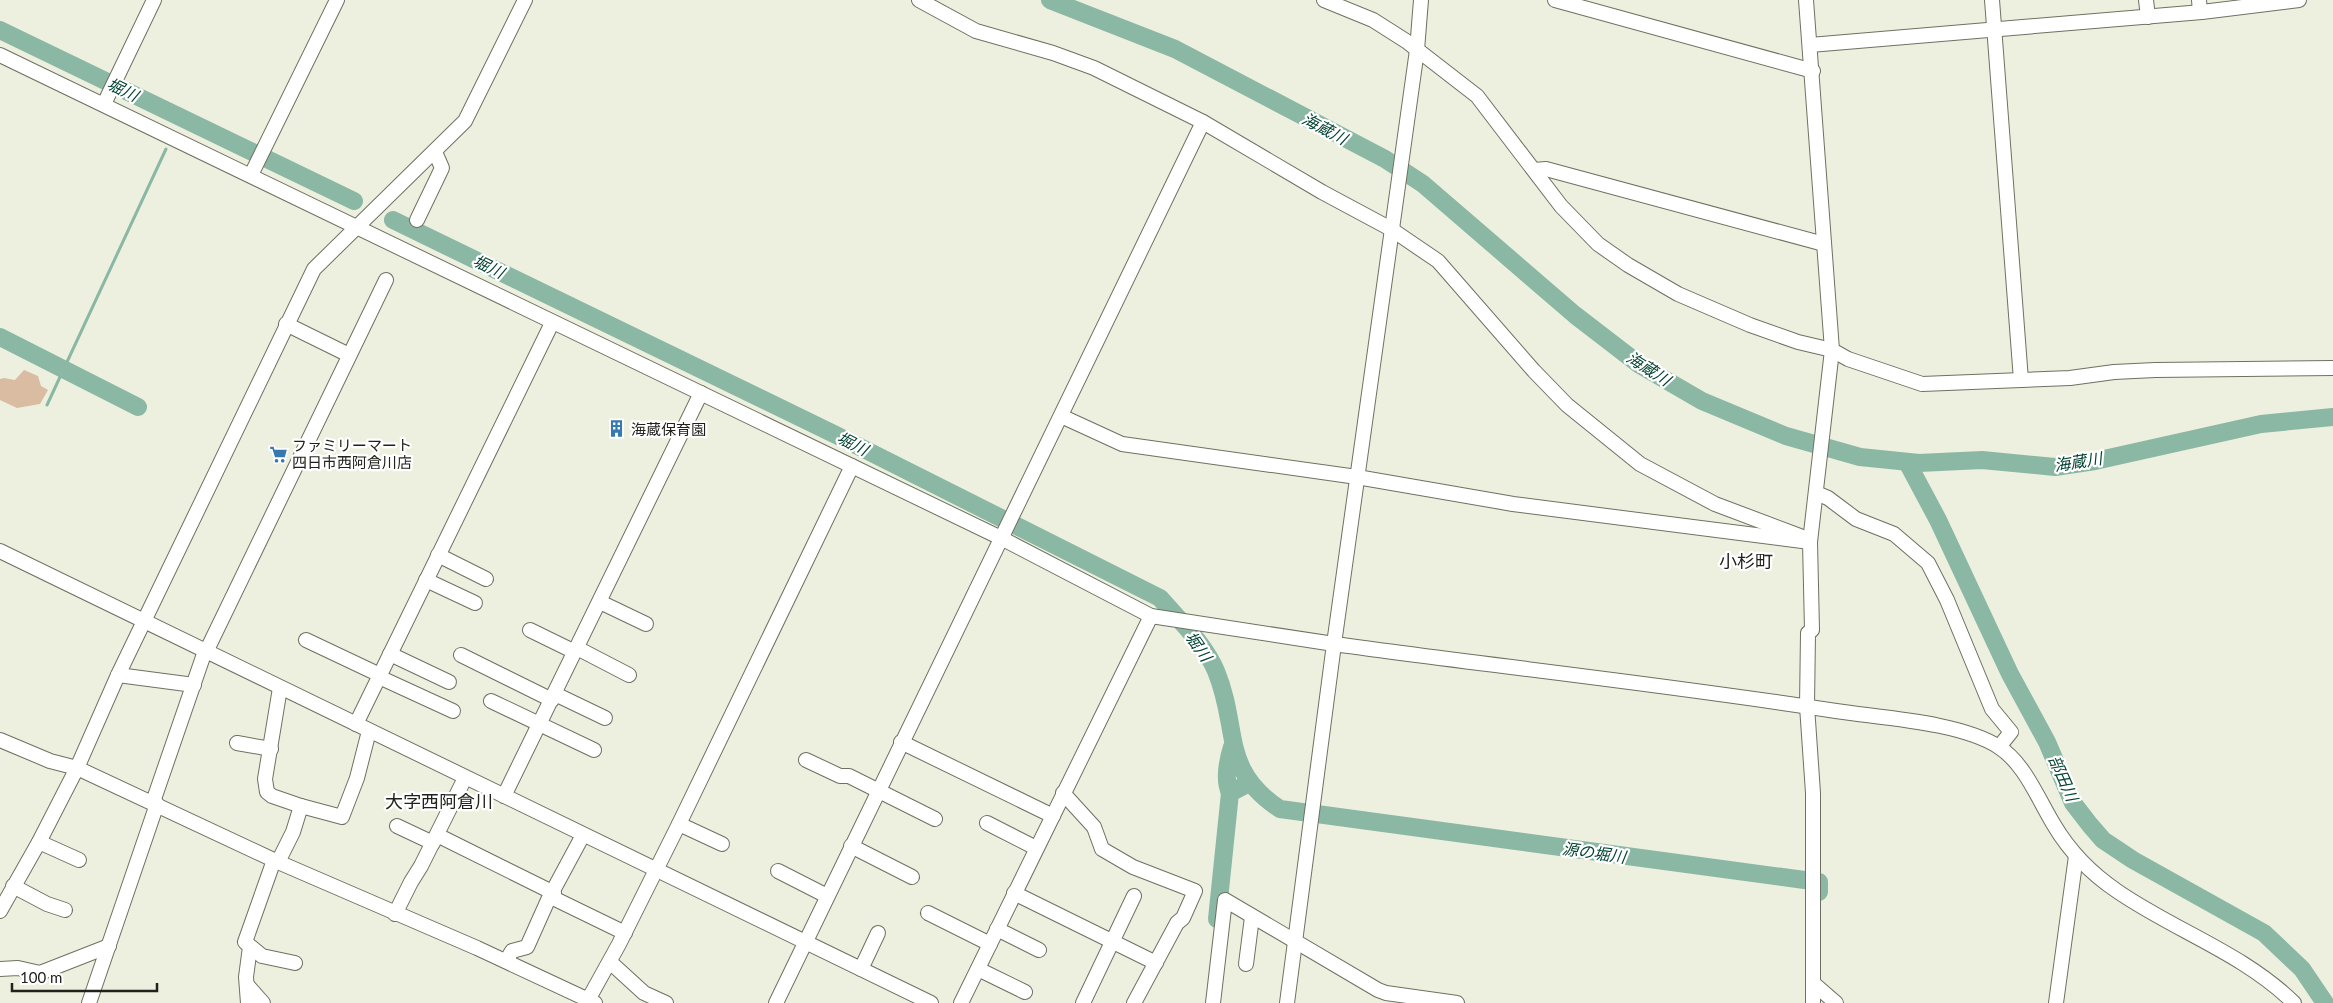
<svg xmlns="http://www.w3.org/2000/svg" width="2333" height="1003" font-family="Lato,'Noto Sans JP',sans-serif">
<style>
.green{fill:#d9bca1}
.lines{fill:none;stroke-linecap:round;stroke-linejoin:round}
.stream{stroke:#8bb7a5;stroke-width:3}
.river{stroke:#8bb7a5;stroke-width:18}
.minor-casing{stroke:#6e7161;stroke-width:16}
.minor{stroke:#fff;stroke-width:14}
.labels{text-anchor:middle;dominant-baseline:central;stroke-width:4.5;stroke-linejoin:round;paint-order:stroke}
.poi-label{font-size:15px;fill:#21221c;stroke:#fff;text-anchor:start}
.water-label{font-size:16px;font-style:italic;fill:#054432;stroke:#fff}
.quarter-label{font-size:18px;fill:#21221c;stroke:#fff}
</style>
<rect width="100%" height="100%" fill="#edf0de"/>
<!-- green -->
<polygon class="green" points="24,370 38,376 41,386 48,390 40,404 17,408 0,400 0,379 4,378 15,380"/>
<g class="lines">
<!-- stream -->
<polyline class="stream" points="47,405 166,149"/>
<!-- river -->
<g class="river">
<polyline points="1050,0 1175,49 1385,159 1423,184 1575,315 1640,365 1702,401 1786,436 1860,457 1919,463 1982,460 2055,467 2095,461 2261,424 2333,417"/>
<polyline points="0,30 354,201"/>
<path d="M 393,220 L 836,435 L 1160,598 C 1180,621 1204,643 1216,671 C 1240,729 1220,770 1280,809 L 1819,882 L 1819,892"/>
<polyline points="0,337 138,407"/>
<polyline points="1907,462 1938,520 2010,674 2047,742 2073,803 2090,825 2103,840 2133,860 2264,933 2302,969 2325,1003"/>
<path d="M 1230,793 C 1224,780 1228,760 1232,747"/>
<polyline points="1217,919 1230,793 1249,783"/>
</g>
<defs>
<g id="minor">
<polyline points="919,0 976,31 1053,53 1094,68 1203,122 1322,192 1391,229 1438,261 1534,371 1567,405 1640,464 1715,504 1800,536 1810,542 1832,350 1806,0"/>
<polyline points="1324,0 1373,20 1406,41 1477,96 1561,206 1598,244 1628,265 1678,294 1750,325 1798,342 1832,350 1848,359 1922,384 2070,378 2114,372 2155,370 2333,368"/>
<path d="M 1421,0 L 1417,50 L 1334,644 C 1501,667 1670,685 1836,711 C 1882,718 1960,722 1999,747 C 2025,764 2038,799 2054,825 C 2070,852 2092,874 2117,891 C 2175,931 2243,953 2294,1003"/>
<polyline points="1555,0 1813,71"/>
<polyline points="1992,0 2021,380"/>
<polyline points="2146,0 2148,17"/>
<polyline points="2199,0 2200,12"/>
<polyline points="1810,45 2202,12 2299,0"/>
<polyline points="0,55 1001,538 1151,616 1334,644 1287,1003"/>
<polyline points="104,104 154,0"/>
<polyline points="1534,170 1546,169 1824,244"/>
<polyline points="251,175 337,0"/>
<polyline points="417,220 442,168 435,152"/>
<polyline points="286,324 349,355"/>
<polyline points="1061,416 1122,444 1357,477 1513,504 1810,542 1812,630 1808,633 1807,706 1813,793 1813,1003"/>
<polyline points="1816,493 1828,498 1856,519 1894,534 1928,563 1947,600 1992,709 2011,732 1999,747"/>
<polyline points="0,551 931,1003"/>
<polyline points="438,555 486,579"/>
<polyline points="426,580 475,603"/>
<polyline points="600,602 646,624"/>
<polyline points="530,630 575,652"/>
<polyline points="306,640 380,675"/>
<polyline points="577,648 629,675"/>
<polyline points="206,652 386,280"/>
<polyline points="390,654 449,682"/>
<polyline points="461,655 552,700"/>
<polyline points="118,675 194,685"/>
<polyline points="379,677 453,711"/>
<polyline points="280,688 265,779 267,792 272,796 301,806"/>
<polyline points="555,694 605,718"/>
<polyline points="491,701 594,750"/>
<polyline points="356,724 552,323"/>
<polyline points="0,740 50,761 77,768 278,862 477,948 595,1003"/>
<polyline points="901,742 1053,816"/>
<polyline points="237,743 271,749"/>
<polyline points="806,760 840,776 849,776 935,819"/>
<polyline points="1063,793 1094,827 1102,849 1133,867 1195,891 1183,918 1177,923 1134,1003"/>
<polyline points="504,796 701,393"/>
<polyline points="153,802 205,651"/>
<polyline points="987,823 1036,848"/>
<polyline points="679,824 722,844"/>
<polyline points="397,826 433,843"/>
<polyline points="437,835 554,893"/>
<polyline points="39,842 79,860"/>
<polyline points="851,846 912,877"/>
<polyline points="274,860 245,942 262,956 295,963"/>
<polyline points="278,862 293,832 301,806 342,817 357,778 369,731"/>
<polyline points="778,871 827,896"/>
<polyline points="13,886 47,904 65,910"/>
<polyline points="1014,893 1156,963"/>
<polyline points="551,897 625,933"/>
<polyline points="0,911 39,842 77,768 118,675 314,269 465,121 525,0"/>
<polyline points="928,913 990,944"/>
<polyline points="395,914 411,882 421,866 465,778"/>
<polyline points="997,929 1039,950"/>
<polyline points="506,961 512,951 527,947 548,900 583,835"/>
<polyline points="610,962 644,993 666,1003"/>
<polyline points="1246,964 1252,917"/>
<polyline points="0,969 18,968 40,973 109,946"/>
<polyline points="861,969 878,933"/>
<polyline points="978,969 1025,992"/>
<polyline points="1813,983 1836,1003"/>
<polyline points="247,985 263,1003"/>
<polyline points="588,1000 619,944 679,824 852,466"/>
<polyline points="89,1003 157,804"/>
<polyline points="248,1003 246,977 250,947"/>
<polyline points="776,1003 1203,122"/>
<polyline points="961,1003 1151,616"/>
<polyline points="1083,1003 1134,896"/>
<polyline points="1213,1003 1225,900 1378,990 1386,993 1457,1003"/>
<polyline points="2056,1003 2076,856"/>
</g>
</defs>
<!-- minor casing -->
<use href="#minor" class="minor-casing"/>
<!-- minor -->
<use href="#minor" class="minor"/>
</g>
<!-- icons -->
<defs>
<symbol id="building-bare" viewBox="-9 -9 18 18"><path d="M-4-6H4V6H1V3H-1V6H-4ZM-2.5-4.3h1.7v1.8h-1.7ZM.8-4.3h1.7v1.8H.8ZM-2.5-1h1.7V.8h-1.7ZM.8-1h1.7V.8H.8Z" fill="#3579ae" stroke="#fff" stroke-width="2.5" paint-order="stroke"/></symbol>
<symbol id="supermarket-bare" viewBox="-9 -9 18 18"><path d="M-6-5.5h2.5l.6 2H6L4.5 2H-2.5L-4.4-4H-6ZM-1.5 3.2a1.3 1.3 0 1 0 .1 0ZM3 3.2a1.3 1.3 0 1 0 .1 0Z" fill="#3579ae" stroke="#fff" stroke-width="2.5" paint-order="stroke"/></symbol>
</defs>
<g fill-rule="evenodd">
<use href="#building-bare" x="604" y="416" width="25" height="25"/>
<use href="#supermarket-bare" x="266" y="442" width="25" height="25"/>
</g>
<g class="labels">
<!-- poi labels -->
<g class="poi-label">
<text x="631" y="429">海蔵保育園</text>
<text x="292" y="445">ファミリーマート<tspan x="292" dy="17">四日市西阿倉川店</tspan></text>
</g>
<!-- water labels -->
<g class="water-label">
<text transform="translate(123 89) rotate(26)">堀川</text>
<text transform="translate(1325 128) rotate(28)">海蔵川</text>
<text transform="translate(489 266) rotate(26)">堀川</text>
<text transform="translate(1649 368) rotate(33)">海蔵川</text>
<text transform="translate(853 443) rotate(27)">堀川</text>
<text transform="translate(2078 461) rotate(-9)">海蔵川</text>
<text transform="translate(1199 646) rotate(55)">堀川</text>
<text transform="translate(2064 778) rotate(66)">部田川</text>
<text transform="translate(1594 852) rotate(8)">源の堀川</text>
</g>
<!-- quarter labels -->
<g class="quarter-label">
<text x="1746" y="561">小杉町</text>
<text x="439" y="801">大字西阿倉川</text>
</g>
</g>
<!-- scale -->
<path d="M12 983v8h145v-8" fill="none" stroke="#21221c" stroke-width="2.5"/>
<text x="20" y="983" font-size="15" fill="#21221c" stroke="#ffffff" stroke-width="4" paint-order="stroke">100 m</text>
</svg>
